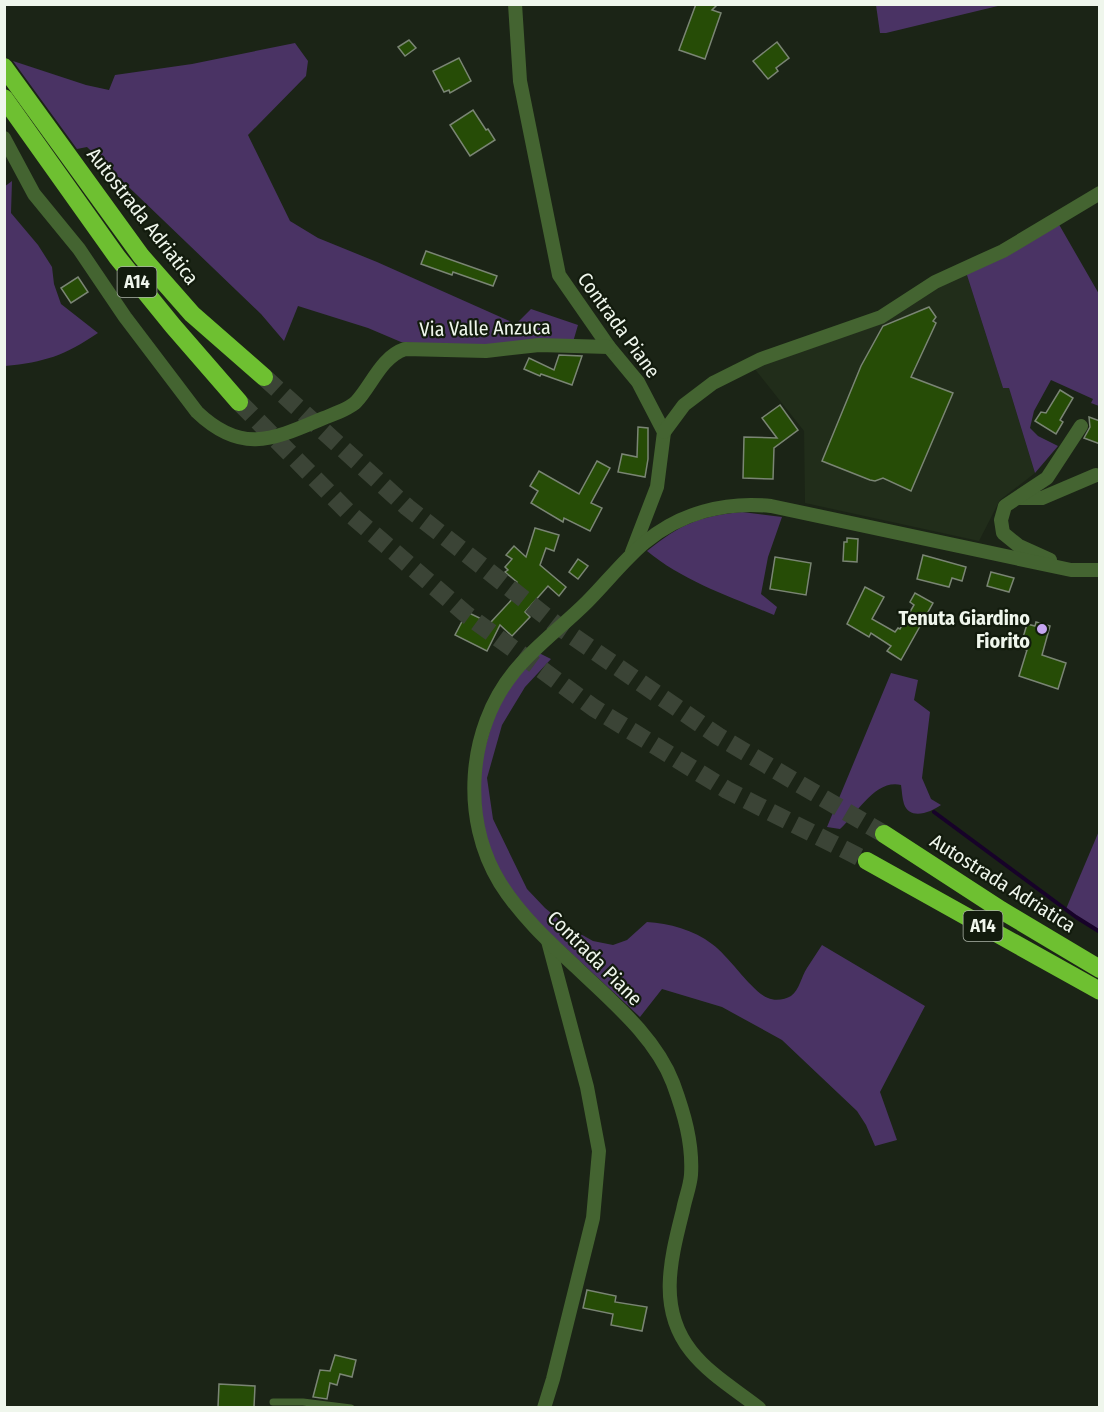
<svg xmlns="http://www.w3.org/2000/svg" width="1104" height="1412" font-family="'Fira Sans Condensed',sans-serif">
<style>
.built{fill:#212d1a}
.green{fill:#4a3364}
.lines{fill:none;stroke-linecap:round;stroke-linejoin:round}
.stream{stroke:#170229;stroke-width:4}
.building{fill:#264c06;stroke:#7a8574;stroke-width:1.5}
.highway-tunnel{stroke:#3b4436;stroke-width:18;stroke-dasharray:18 9;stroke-linecap:butt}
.lane{stroke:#446431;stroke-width:7}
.street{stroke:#446431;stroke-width:14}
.highway{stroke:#6ec031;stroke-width:18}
.poi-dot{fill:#c6a6f0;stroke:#121b0d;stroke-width:2}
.labels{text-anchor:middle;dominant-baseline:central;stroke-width:4.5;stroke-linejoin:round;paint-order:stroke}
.shield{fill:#121b0d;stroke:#adb4a9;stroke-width:1.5}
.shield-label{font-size:18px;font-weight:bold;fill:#eff6ec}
.street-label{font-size:20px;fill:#eff6ec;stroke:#121b0d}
.poi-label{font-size:20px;font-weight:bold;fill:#eff6ec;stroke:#121b0d;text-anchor:end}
</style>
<rect width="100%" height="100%" fill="#1b2416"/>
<!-- built -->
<polygon class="built" points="966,272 1003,388 1009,388 1035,473 1000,500 979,541 805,503 804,431 754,368"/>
<!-- green -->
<g class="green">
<polygon points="876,5 876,4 1002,5 886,33 880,33"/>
<polygon points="295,43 308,61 306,76 248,135 290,221 318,238 377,262 516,324 531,309 578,325 573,342 464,347 401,342 368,328 298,306 284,341 261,314 87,147 77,149 13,61 86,85 109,90 115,75 192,64"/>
<path d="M 12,181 L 11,213 L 38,245 L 52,267 L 54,284 L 61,304 L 98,333 C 64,356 45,362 5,366 L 4,187 Z"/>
<polygon points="1057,221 1099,294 1099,406 1091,403 1093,399 1051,380 1034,411 1030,428 1038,436 1058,446 1035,473 1009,388 1003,388 966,272"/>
<path d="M 742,512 L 782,517 L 768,557 L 761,594 L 777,607 L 774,615 C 731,597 683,581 647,551 C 681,524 699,516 742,512 Z"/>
<path d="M 537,652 L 551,659 L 525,687 L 502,725 L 487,778 L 493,819 L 527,889 L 545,908 L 568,927 L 593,941 L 613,945 L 627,940 L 647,922 C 669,923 694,930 712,944 C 729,956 752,992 768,998 C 774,1001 785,1000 791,996 C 800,989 801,977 807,968 C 812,960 817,953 822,945 L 925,1006 L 880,1092 L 897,1140 L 875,1146 L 866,1125 L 857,1111 L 782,1040 L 722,1007 L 662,989 L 640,1017 L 543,927 L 504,883 L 483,836 L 479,768 L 501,693 Z"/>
<path d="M 891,673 L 918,680 L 914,700 L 930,712 L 922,778 L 931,799 L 941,805 C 931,812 910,821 904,804 C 902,798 902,791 901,785 C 875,779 857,814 840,829 L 827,827 Z"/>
<polygon points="1099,831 1099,931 1066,909"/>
</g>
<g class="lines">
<!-- stream -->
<polyline class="stream" points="934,812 1076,917 1100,932"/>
</g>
<!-- building -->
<g class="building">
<polygon points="696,4 718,4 712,10 721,13 705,59 679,50"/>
<polygon points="409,40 416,48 405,56 398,47"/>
<polygon points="777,42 789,58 776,68 778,71 768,79 753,61"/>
<polygon points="459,58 471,81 450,93 449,90 444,92 433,71"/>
<polygon points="473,110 486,130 488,129 495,140 470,156 450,125"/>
<polygon points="426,251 497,276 493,286 453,272 452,275 421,264"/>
<polygon points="78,277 88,292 71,303 61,288"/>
<polygon points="929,307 936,317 933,321 936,323 911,377 953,393 911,491 883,478 875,481 870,480 822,461 861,366 883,326"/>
<polygon points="559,355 582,356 572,385 541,374 540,376 524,369 529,358 554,370"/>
<polygon points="1060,390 1073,398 1060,420 1063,422 1056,434 1035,421 1041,412 1046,413"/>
<polygon points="780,405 798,430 774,448 773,479 743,478 744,437 777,438 762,418"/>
<polygon points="1089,417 1100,421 1100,444 1084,438 1090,427"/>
<polygon points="638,427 648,428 648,459 645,477 618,472 622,454 637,457"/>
<polygon points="597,461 610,468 591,503 602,508 590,531 564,518 563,522 531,503 538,491 530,486 539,471 579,494"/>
<polygon points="535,528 559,535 554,551 546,548 540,565 566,587 559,596 548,586 525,612 530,617 512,636 500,625 487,651 455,635 467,612 490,623 517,594 511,589 517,582 505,572 508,570 505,567 512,559 506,555 514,546 526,557"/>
<polygon points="847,538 858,539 857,562 843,561 844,542 847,542"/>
<polygon points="923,555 966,567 962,581 952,578 949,587 917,579"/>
<polygon points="775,557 811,563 806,595 770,589"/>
<polygon points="578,559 588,566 578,579 569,572"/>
<polygon points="991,572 1014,578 1009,592 987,586"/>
<polygon points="865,587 884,597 872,619 895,632 898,628 900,629 914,605 910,602 915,593 933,603 901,660 887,651 891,646 871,633 869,637 847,624"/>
<polygon points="1036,622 1050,626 1042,655 1066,663 1058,689 1019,676 1027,650 1020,648 1027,624 1035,626"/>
<polygon points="587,1290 616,1296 615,1302 647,1307 642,1331 611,1325 613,1314 583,1308"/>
<polygon points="335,1355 356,1360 352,1377 340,1374 337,1385 330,1383 327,1399 313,1397 320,1370 330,1371"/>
<polygon points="219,1384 255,1386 254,1407 218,1407"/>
</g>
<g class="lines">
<!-- highway-tunnel -->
<g class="highway-tunnel">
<polyline points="264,377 407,507 558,626 718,736 884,834"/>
<polyline points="239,402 349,513 467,615 594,708 727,790 867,861"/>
</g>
<!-- lane -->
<polyline class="lane" points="273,1402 303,1402 351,1408"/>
<!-- street -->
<g class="street">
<polyline points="515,4 520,81 559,275 609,347 638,382 664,432 657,487 632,552"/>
<path d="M 4,138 L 34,194 L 79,249 L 125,317 L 197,412 C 240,453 270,441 319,420 C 330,415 348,410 356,402 C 372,385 381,357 405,349 L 486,351 L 539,345 L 609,347"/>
<polyline points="664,432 684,405 713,383 761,359 881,317 935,282 1003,251 1100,193"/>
<polyline points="1019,498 1042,498 1096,475"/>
<polyline points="1050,560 1019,546 1003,533 1001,520 1005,506 1047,478 1081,426"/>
<polyline points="544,1408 553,1379 593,1218 599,1151 587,1087 548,941"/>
<path d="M 759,1408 C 736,1390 709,1374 691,1351 C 657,1308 671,1258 683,1210 C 685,1199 690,1187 691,1175 C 693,1143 684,1113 673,1083 C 655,1036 610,1000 575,966 C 548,941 520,915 500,883 C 461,819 467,730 514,672 C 535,646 563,626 587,602 C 606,583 623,561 644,543 C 680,513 725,501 771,506 L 1071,570 L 1100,570"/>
</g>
<!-- highway -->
<g class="highway">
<polyline points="4,67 141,256 192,314 264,377"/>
<polyline points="4,98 117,257 173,326 239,402"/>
<polyline points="884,834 1001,910 1100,969"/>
<polyline points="867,861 1100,991"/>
</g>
</g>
<!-- markers -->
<circle class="poi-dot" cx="1042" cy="629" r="6"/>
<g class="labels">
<!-- shield labels -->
<g class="shield">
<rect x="117.5" y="267" width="39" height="30" rx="4.5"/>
<rect x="963.5" y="911" width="39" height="30" rx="4.5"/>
</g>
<g class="shield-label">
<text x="137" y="282">A14</text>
<text x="983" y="926">A14</text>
</g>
<!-- street labels -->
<g class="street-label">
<text transform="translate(143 216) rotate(52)">Autostrada Adriatica</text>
<text transform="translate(619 325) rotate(54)">Contrada Piane</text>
<text transform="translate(485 328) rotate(-1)">Via Valle Anzuca</text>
<text transform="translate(1003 883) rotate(32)">Autostrada Adriatica</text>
<text transform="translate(595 958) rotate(45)">Contrada Piane</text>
</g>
<!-- poi labels -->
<g class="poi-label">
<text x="1030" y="618">Tenuta Giardino<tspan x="1030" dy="23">Fiorito</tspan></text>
</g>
</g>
<!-- border -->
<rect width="1104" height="1412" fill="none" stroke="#eff6ec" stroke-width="12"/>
</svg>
